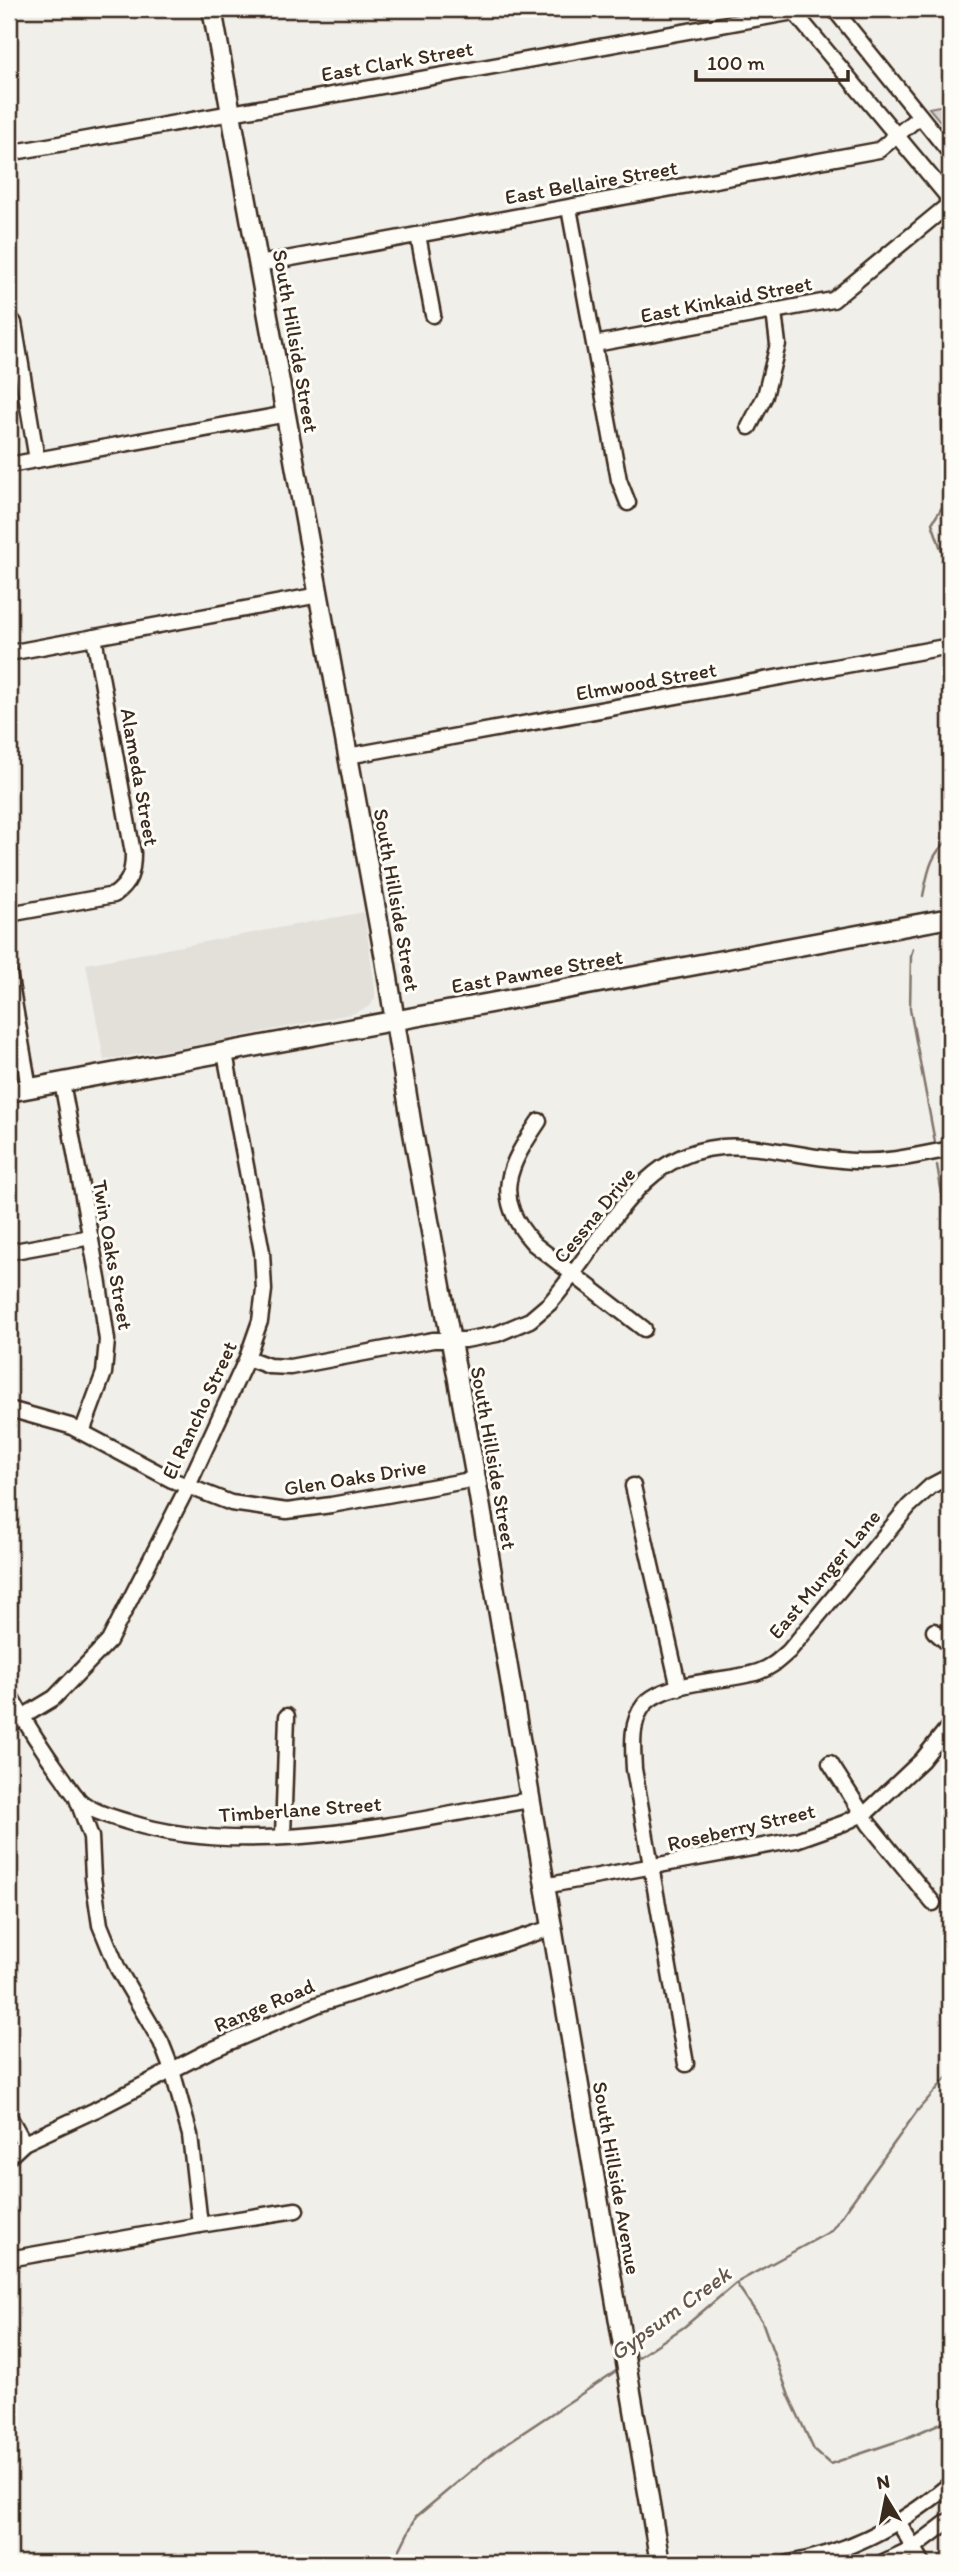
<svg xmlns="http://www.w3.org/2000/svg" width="959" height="2572" font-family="Itim,sans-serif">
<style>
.built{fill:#e3e0da}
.grass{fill:#d7d2cc;stroke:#897e75;stroke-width:2}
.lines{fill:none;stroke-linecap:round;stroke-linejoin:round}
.stream{stroke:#80746b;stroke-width:2.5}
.minor-casing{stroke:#3b2a1e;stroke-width:19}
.major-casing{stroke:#3b2a1e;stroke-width:23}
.minor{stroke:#fdfcf7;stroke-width:14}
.major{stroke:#fdfcf7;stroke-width:18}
.labels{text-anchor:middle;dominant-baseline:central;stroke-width:6;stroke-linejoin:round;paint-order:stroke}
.street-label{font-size:21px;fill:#3b2a1e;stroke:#fdfcf7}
.water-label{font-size:23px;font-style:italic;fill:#63554b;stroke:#fdfcf7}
</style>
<rect width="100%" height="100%" fill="#f1efea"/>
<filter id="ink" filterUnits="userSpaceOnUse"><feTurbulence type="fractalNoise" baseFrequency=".0143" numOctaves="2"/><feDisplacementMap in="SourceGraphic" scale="14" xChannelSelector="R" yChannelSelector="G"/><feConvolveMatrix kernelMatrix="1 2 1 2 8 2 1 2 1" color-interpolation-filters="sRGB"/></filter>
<g filter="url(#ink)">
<!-- built -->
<polygon class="built" points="364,912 375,988 375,998 370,1006 355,1013 198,1045 104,1060 86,964"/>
<!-- grass -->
<polygon class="grass" points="950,104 950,133 929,108"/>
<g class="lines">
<!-- stream -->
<g class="stream">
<path d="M 950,381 C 939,406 939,440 950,466"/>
<polyline points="950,495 932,523 941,549 950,558"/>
<path d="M 923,896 C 928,872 930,854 950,839"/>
<polyline points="913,949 911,955 910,1009 935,1142"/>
<polyline points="937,1165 950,1241"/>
<polyline points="736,2283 762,2321 789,2396 814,2450 830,2464 904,2439 950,2419"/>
<polyline points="634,2360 684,2327 736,2283 831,2231 918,2110 950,2074"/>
<polyline points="393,2563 416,2517 495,2451 619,2369"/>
</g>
<defs>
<g id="minor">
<polyline points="834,9 950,153"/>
<polyline points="9,153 794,12 947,196 947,206 833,300 595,344"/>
<polyline points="569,208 619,480 628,503"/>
<polyline points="418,235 433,315"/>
<polyline points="259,264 879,150 920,116"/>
<polyline points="9,317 14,323 37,460"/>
<polyline points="749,427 765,396 778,344 774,312"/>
<polyline points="9,465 287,414"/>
<polyline points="9,653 319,595"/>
<polyline points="348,756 950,646"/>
<path d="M 9,914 L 114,895 C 130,883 133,873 133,853 L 94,637"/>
<polyline points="9,973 29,1088"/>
<polyline points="62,1082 99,1284 107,1340 104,1373 82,1432"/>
<path d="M 539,1121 C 508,1167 491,1197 534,1244 L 644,1329"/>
<polyline points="9,1252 91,1237"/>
<path d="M 247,1358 L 269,1366 L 290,1367 L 433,1340 L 465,1340 L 497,1334 L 530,1320 L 550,1303 C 584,1264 609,1216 646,1181 C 711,1120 780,1158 855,1161 C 887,1163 919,1155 950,1149"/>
<polyline points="9,1409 70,1426 172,1480 231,1503 287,1511 331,1505 476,1479"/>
<polyline points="633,1486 679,1688"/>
<polyline points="934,1631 950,1645"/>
<path d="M 9,1694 C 25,1722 42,1749 61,1775 C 67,1783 73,1794 80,1801 C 92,1812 113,1817 128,1822 C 252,1861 405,1821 530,1800"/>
<polyline points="9,1725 54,1698 109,1641 188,1486 247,1358 260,1321 264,1290 262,1252 225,1053"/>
<polyline points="830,1763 869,1824 933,1903"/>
<polyline points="76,1796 91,1837 93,1878 100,1925 118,1969 161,2042 172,2070 190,2135 200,2225"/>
<polyline points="283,1836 287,1716"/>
<polyline points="544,1886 796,1840 844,1823 867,1812 922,1760 950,1725"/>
<path d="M 686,2064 L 634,1769 C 633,1749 630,1722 644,1705 C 665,1680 727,1682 758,1672 C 771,1668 779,1660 789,1651 L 909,1506 L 931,1486 L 950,1476"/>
<polyline points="9,2116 24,2143"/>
<polyline points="9,2157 24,2143 95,2110 209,2051 319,2004 551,1928"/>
<polyline points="9,2259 200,2225 296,2210"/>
<polyline points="899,2523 923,2563"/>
<path d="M 789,2563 C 851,2552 903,2524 950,2484"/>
<polyline points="881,2563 913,2548 950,2520"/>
</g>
<g id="major">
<polyline points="212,9 385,959 412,1127 476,1479 660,2563"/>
<polyline points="9,1092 950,918"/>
</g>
</defs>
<!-- minor casing -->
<use href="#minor" class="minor-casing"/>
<!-- major casing -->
<use href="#major" class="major-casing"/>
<!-- minor -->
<use href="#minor" class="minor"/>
<!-- major -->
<use href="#major" class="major"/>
</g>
</g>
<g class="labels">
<!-- street labels -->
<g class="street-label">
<text transform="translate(397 61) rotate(-10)">East Clark Street</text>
<text transform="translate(591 182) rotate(-10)">East Bellaire Street</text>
<text transform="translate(726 299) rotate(-11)">East Kinkaid Street</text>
<text transform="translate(296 341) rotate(80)">South Hillside Street</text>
<text transform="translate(646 681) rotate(-10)">Elmwood Street</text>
<text transform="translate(140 777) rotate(80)">Alameda Street</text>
<text transform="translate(397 900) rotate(80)">South Hillside Street</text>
<text transform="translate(537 971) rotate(-10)">East Pawnee Street</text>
<text transform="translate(594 1215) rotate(-51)">Cessna Drive</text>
<text transform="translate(113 1255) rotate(80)">Twin Oaks Street</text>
<text transform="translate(199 1410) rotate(-65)">El Rancho Street</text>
<text transform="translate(494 1458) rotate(80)">South Hillside Street</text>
<text transform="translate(355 1477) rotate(-9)">Glen Oaks Drive</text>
<text transform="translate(824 1574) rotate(-50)">East Munger Lane</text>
<text transform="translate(300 1809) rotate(-4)">Timberlane Street</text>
<text transform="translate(741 1827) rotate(-13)">Roseberry Street</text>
<text transform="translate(264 2005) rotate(-23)">Range Road</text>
<text transform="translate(617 2178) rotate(80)">South Hillside Avenue</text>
</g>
<!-- water labels -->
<g class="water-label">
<text transform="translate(670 2313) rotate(-36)">Gypsum Creek</text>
</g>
</g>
<!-- margin -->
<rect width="959" height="2572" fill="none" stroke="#fdfcf7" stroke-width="35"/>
<rect x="18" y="18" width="924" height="2537" fill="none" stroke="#3b2a1e" stroke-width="2.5" filter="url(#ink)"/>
<!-- north arrow -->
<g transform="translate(886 2498) rotate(350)" stroke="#fdfcf7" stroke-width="5" paint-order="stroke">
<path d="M0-5L12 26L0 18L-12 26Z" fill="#3b2a1e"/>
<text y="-10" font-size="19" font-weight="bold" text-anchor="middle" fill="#3b2a1e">N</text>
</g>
<!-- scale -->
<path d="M696 70v10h152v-10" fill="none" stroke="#3b2a1e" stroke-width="3.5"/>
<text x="707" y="70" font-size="21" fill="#3b2a1e" stroke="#fdfcf7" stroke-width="5" paint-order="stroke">100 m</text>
</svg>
